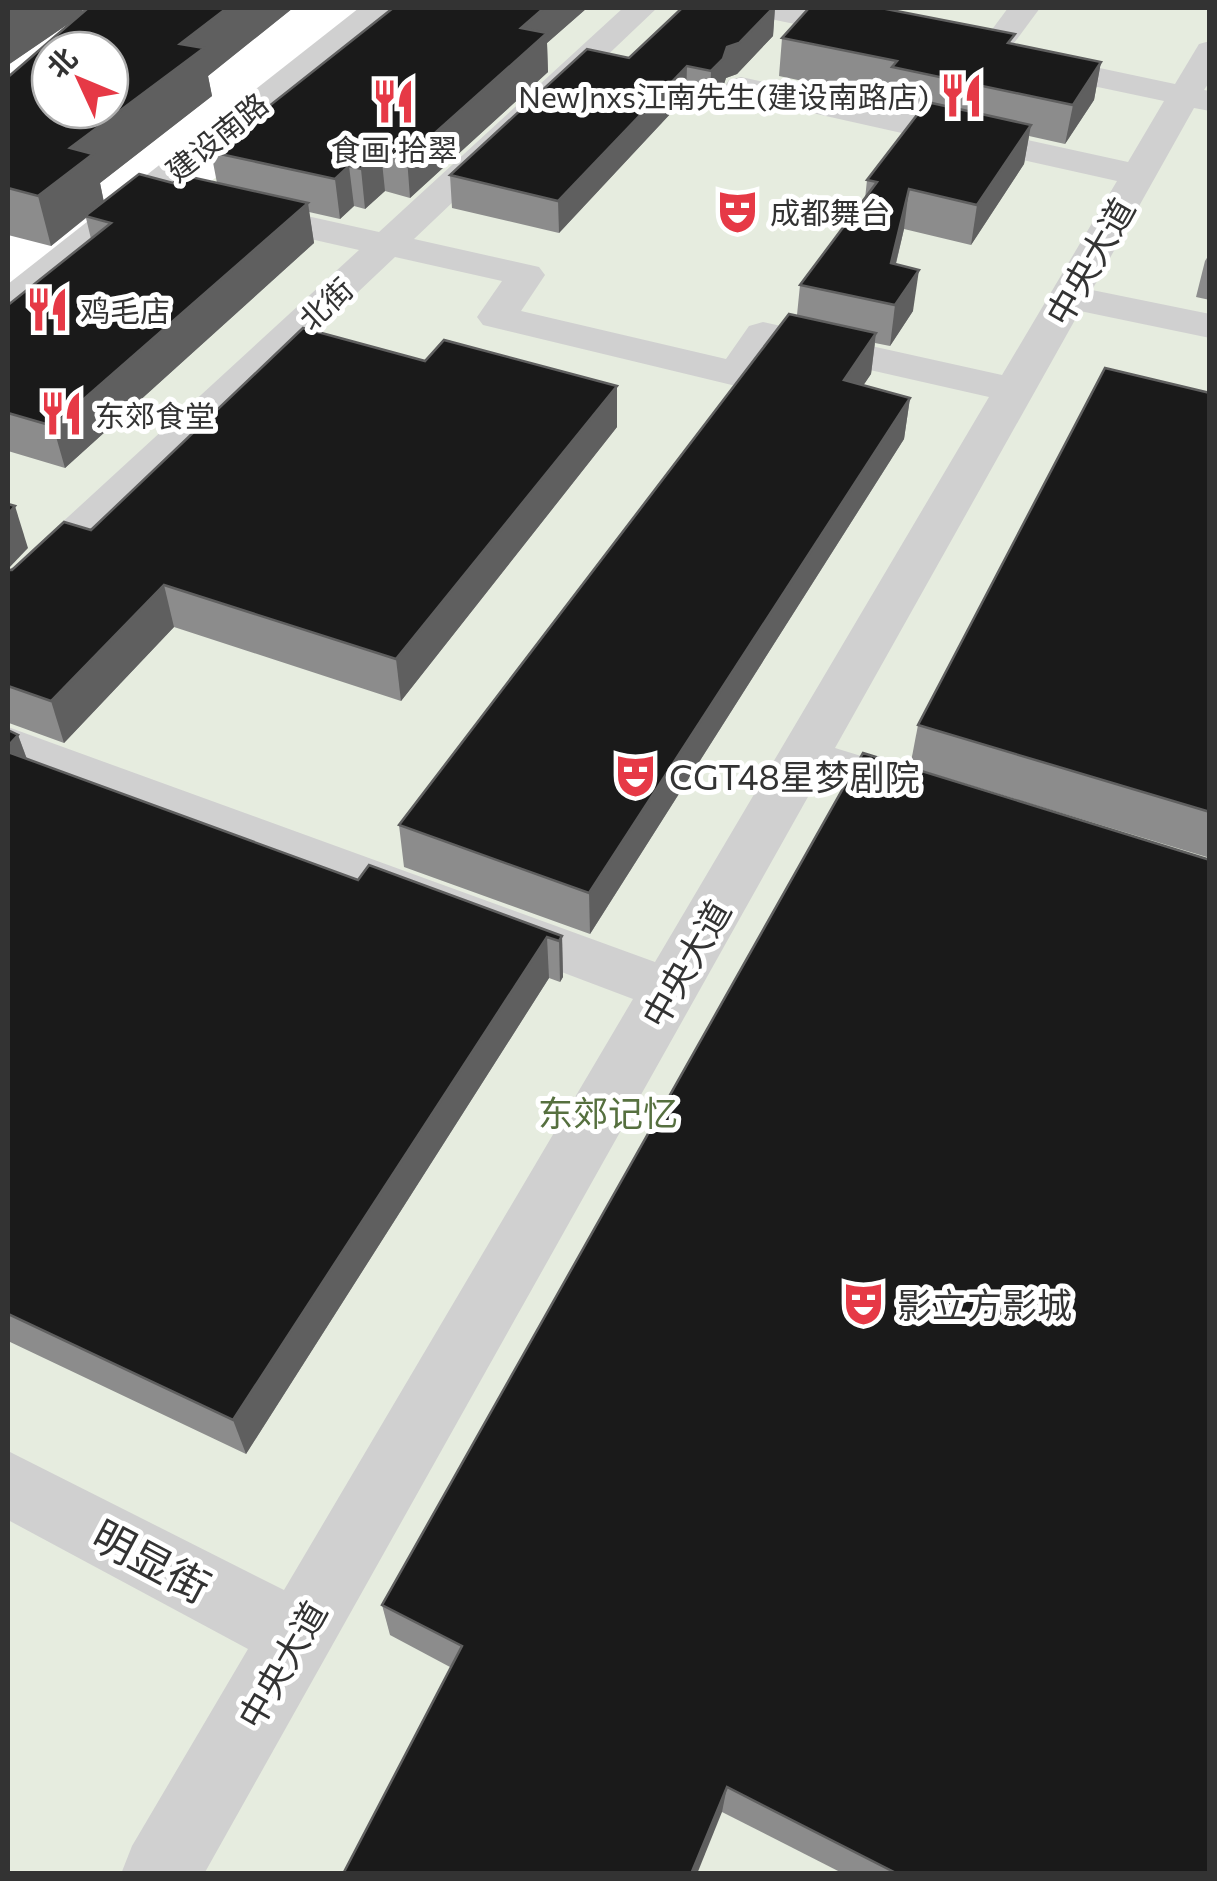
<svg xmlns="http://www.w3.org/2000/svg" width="1217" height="1881" font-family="Commissioner,'Noto Sans SC',sans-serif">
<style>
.green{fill:#e6ecdf}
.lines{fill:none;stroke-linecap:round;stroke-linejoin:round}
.minor{fill:#d0d0d0;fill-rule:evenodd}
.wall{fill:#8c8c8c}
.shaded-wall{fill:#5f5f5f}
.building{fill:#1a1a1a;stroke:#5f5f5f;stroke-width:2.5;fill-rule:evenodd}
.labels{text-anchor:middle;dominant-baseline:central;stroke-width:10;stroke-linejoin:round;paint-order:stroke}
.far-poi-label{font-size:30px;fill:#333;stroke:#fff;text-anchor:start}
.far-street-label{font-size:30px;fill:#333;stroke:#fff}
.street-label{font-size:35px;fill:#333;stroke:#fff}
.poi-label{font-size:35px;fill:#333;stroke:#fff;text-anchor:start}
.park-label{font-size:35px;fill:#56703f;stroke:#fff}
.near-street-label{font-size:42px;fill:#333;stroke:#fff}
</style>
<rect width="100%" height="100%" fill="#fff"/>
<!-- green -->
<polygon class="green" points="421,8 1209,8 1209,1873 8,1874 8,349"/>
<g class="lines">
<!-- minor -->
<g class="minor">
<polygon points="359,8 394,8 22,311 8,315 8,284"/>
<polygon points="623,8 657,8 414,239 539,267 545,275 521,311 726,359 749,326 763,322 1002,375 1117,181 741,97 729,94 724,87 729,80 741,77 1128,162 1164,101 1012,69 1008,62 1012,55 1024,52 1175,84 1199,44 1210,41 1210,81 1204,90 1210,91 1210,111 1194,108 1092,290 1210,314 1210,338 1080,311 835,748 943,781 951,794 943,807 925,812 818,779 204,1874 121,1874 132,1846 248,1649 8,1520 8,1451 284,1590 633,999 8,763 8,727 655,962 989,397 773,348 750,383 736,386 483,325 477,317 502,281 395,257 24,608 8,612 8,572 359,250 226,220 221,212 226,204 239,201 379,232"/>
<polygon points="746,8 807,8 888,24 893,31 888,38 877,41 751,15"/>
<polygon points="1008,8 1040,8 1000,62 978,62 973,55"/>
</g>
</g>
<!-- wall -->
<g class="wall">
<polygon points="8,8 293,8 208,76 212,96 100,183 104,202 173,183 217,183 211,152 393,8 587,8 547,43 548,72 410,198 385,191 365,209 354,206 340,219 309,212 314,243 65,468 8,451 8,305 91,239 86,218 51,246 8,235 8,77 72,21 8,65"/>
<polygon points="682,8 775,8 773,36 737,74 726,78 722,90 710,103 686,97 559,233 452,208 450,175 629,58"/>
<polygon points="782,38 1013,44 1101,62 1094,100 1065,144 1029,136 1024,164 971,245 904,229 896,264 913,311 890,346 875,343 871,374 863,385 910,398 904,439 590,934 404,867 399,825 797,315 800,285 865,199 867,180 919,112 887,105 888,99 779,76"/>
<polygon points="1210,253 1210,300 1196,297 1205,261"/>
<polygon points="425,361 617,386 617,427 401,701 174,627 64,743 9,723 8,725 8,570"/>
<polygon points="1210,393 1210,858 910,767 918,725"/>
<polygon points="8,730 18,735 27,759 358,880 562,936 563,977 560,982 549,978 246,1454 8,1341"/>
<polygon points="382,1605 1210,1874 844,1874 722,1812 390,1635"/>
</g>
<!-- shaded-wall -->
<g class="shaded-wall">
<polygon points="11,8 82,8 83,14 8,65 8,10"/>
<polygon points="227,8 293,8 208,76 212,96 100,183 104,203 51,246 38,196 70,148 180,44"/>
<polygon points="544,8 587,8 547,43 548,72 410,198 407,158 521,28"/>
<polygon points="773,8 775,8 773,36 737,74 726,78 722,90 710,103 711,71 727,47"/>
<polygon points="1101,62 1094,100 1065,144 1073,105"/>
<polygon points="687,66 686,97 559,233 558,201"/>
<polygon points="1031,125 1024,164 971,245 977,205"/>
<polygon points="381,152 385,191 365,209 361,169"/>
<polygon points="349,166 354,206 340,219 335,179"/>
<polygon points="909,189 904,229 886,304 891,263"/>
<polygon points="308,203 314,243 65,468 53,426"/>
<polygon points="919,270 913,311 890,346 895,305"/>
<polygon points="876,333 871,374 839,422 844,380"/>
<polygon points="617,386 617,427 401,701 396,659"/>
<polygon points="910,398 904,439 590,934 589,893"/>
<polygon points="15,506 28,548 8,569 8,514"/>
<polygon points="164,585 174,627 64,743 51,701"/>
<polygon points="18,735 33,776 8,764 8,746"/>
<polygon points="562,936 563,977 560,982 559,941"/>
<polygon points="547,937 549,978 246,1454 233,1420"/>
<polygon points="727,1787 722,1812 697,1874 691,1874"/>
</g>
<!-- building -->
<g class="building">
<path d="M 88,8 L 227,8 L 180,44 L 204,48 L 70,148 L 93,154 L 38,196 L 8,188 L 8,77 ZM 50,50 L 110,50 L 110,110 L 50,110 Z"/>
<polygon points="393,8 544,8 521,28 547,33 407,158 381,152 361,169 349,166 335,179 211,152"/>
<polygon points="682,8 773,8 739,43 727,47 723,59 711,71 687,66 558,201 450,175 587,49 629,58"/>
<polygon points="809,8 881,8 1015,34 1008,43 1101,62 1073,105 892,67 897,61 782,38"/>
<polygon points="927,102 1031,125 977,205 909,189 891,263 919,270 895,305 800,285 877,182 867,180"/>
<polygon points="139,174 173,183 182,175 308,203 53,426 8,413 8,305 111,223 85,216"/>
<polygon points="789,314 876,333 844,380 910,398 589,893 399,825"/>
<polygon points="303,328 425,361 444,340 617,386 396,659 164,585 51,701 8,686 8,570 12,570 64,522 91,530"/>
<polygon points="1105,368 1210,393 1210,812 918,725"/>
<polygon points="8,504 15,506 8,514"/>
<polygon points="8,730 18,735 8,746"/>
<polygon points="8,752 358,880 369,865 562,936 559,941 547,937 233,1420 8,1314"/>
<polygon points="863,753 1210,860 1210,1874 898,1874 727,1787 691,1874 343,1874 462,1646 382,1605"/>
</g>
<!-- icons -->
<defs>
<symbol id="restaurant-bare" viewBox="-9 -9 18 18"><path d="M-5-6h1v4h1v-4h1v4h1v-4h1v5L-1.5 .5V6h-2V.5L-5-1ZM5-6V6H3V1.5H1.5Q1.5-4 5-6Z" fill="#e63946" stroke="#fff" stroke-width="2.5" paint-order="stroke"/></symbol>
<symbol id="theatre-bare" viewBox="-9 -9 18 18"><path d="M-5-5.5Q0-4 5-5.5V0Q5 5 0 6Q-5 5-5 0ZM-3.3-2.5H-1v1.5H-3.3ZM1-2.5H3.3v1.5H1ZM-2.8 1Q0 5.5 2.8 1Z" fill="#e63946" stroke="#fff" stroke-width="2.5" paint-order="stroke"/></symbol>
</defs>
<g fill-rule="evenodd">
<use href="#restaurant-bare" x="930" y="64" width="63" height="63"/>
<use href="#restaurant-bare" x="362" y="70" width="63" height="63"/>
<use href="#theatre-bare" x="706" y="180" width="63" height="63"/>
<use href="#restaurant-bare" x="16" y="278" width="63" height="63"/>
<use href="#restaurant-bare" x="30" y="382" width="63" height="63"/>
<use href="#theatre-bare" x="604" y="744" width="63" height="63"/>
<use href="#theatre-bare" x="832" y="1272" width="63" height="63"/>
</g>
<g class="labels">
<!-- far-poi labels -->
<g class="far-poi-label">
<text x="929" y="95" text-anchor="end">NewJnxs江南先生(建设南路店)</text>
<text x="394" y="148" text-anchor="middle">食画·拾翠</text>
<text x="770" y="211">成都舞台</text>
<text x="80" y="309">鸡毛店</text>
<text x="95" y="414">东郊食堂</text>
</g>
<!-- far-street labels -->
<g class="far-street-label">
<text transform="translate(216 136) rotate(-39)">建设南路</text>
<text transform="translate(325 303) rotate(-43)">北街</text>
</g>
<!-- street labels -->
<g class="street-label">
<text transform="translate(1089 261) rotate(-60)">中央大道</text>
<text transform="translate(685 963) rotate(-60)">中央大道</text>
<text transform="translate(281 1664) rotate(-60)">中央大道</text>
</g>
<!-- poi labels -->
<g class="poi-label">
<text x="669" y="775">CGT48星梦剧院</text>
<text x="897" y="1303">影立方影城</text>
</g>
<!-- park labels -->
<g class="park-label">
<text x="608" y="1111">东郊记忆</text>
</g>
<!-- near-street labels -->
<g class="near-street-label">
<text transform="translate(152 1560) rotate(28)">明显街</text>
</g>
</g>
<!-- border -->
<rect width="1217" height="1881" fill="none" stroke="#333333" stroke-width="20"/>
<!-- north arrow -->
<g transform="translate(80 80) rotate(314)"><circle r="48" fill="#ffffff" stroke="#adadad" stroke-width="2.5"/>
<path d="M0-8L18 38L0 25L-18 38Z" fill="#e63946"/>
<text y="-15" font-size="28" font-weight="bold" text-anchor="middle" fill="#333333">北</text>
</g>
</svg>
